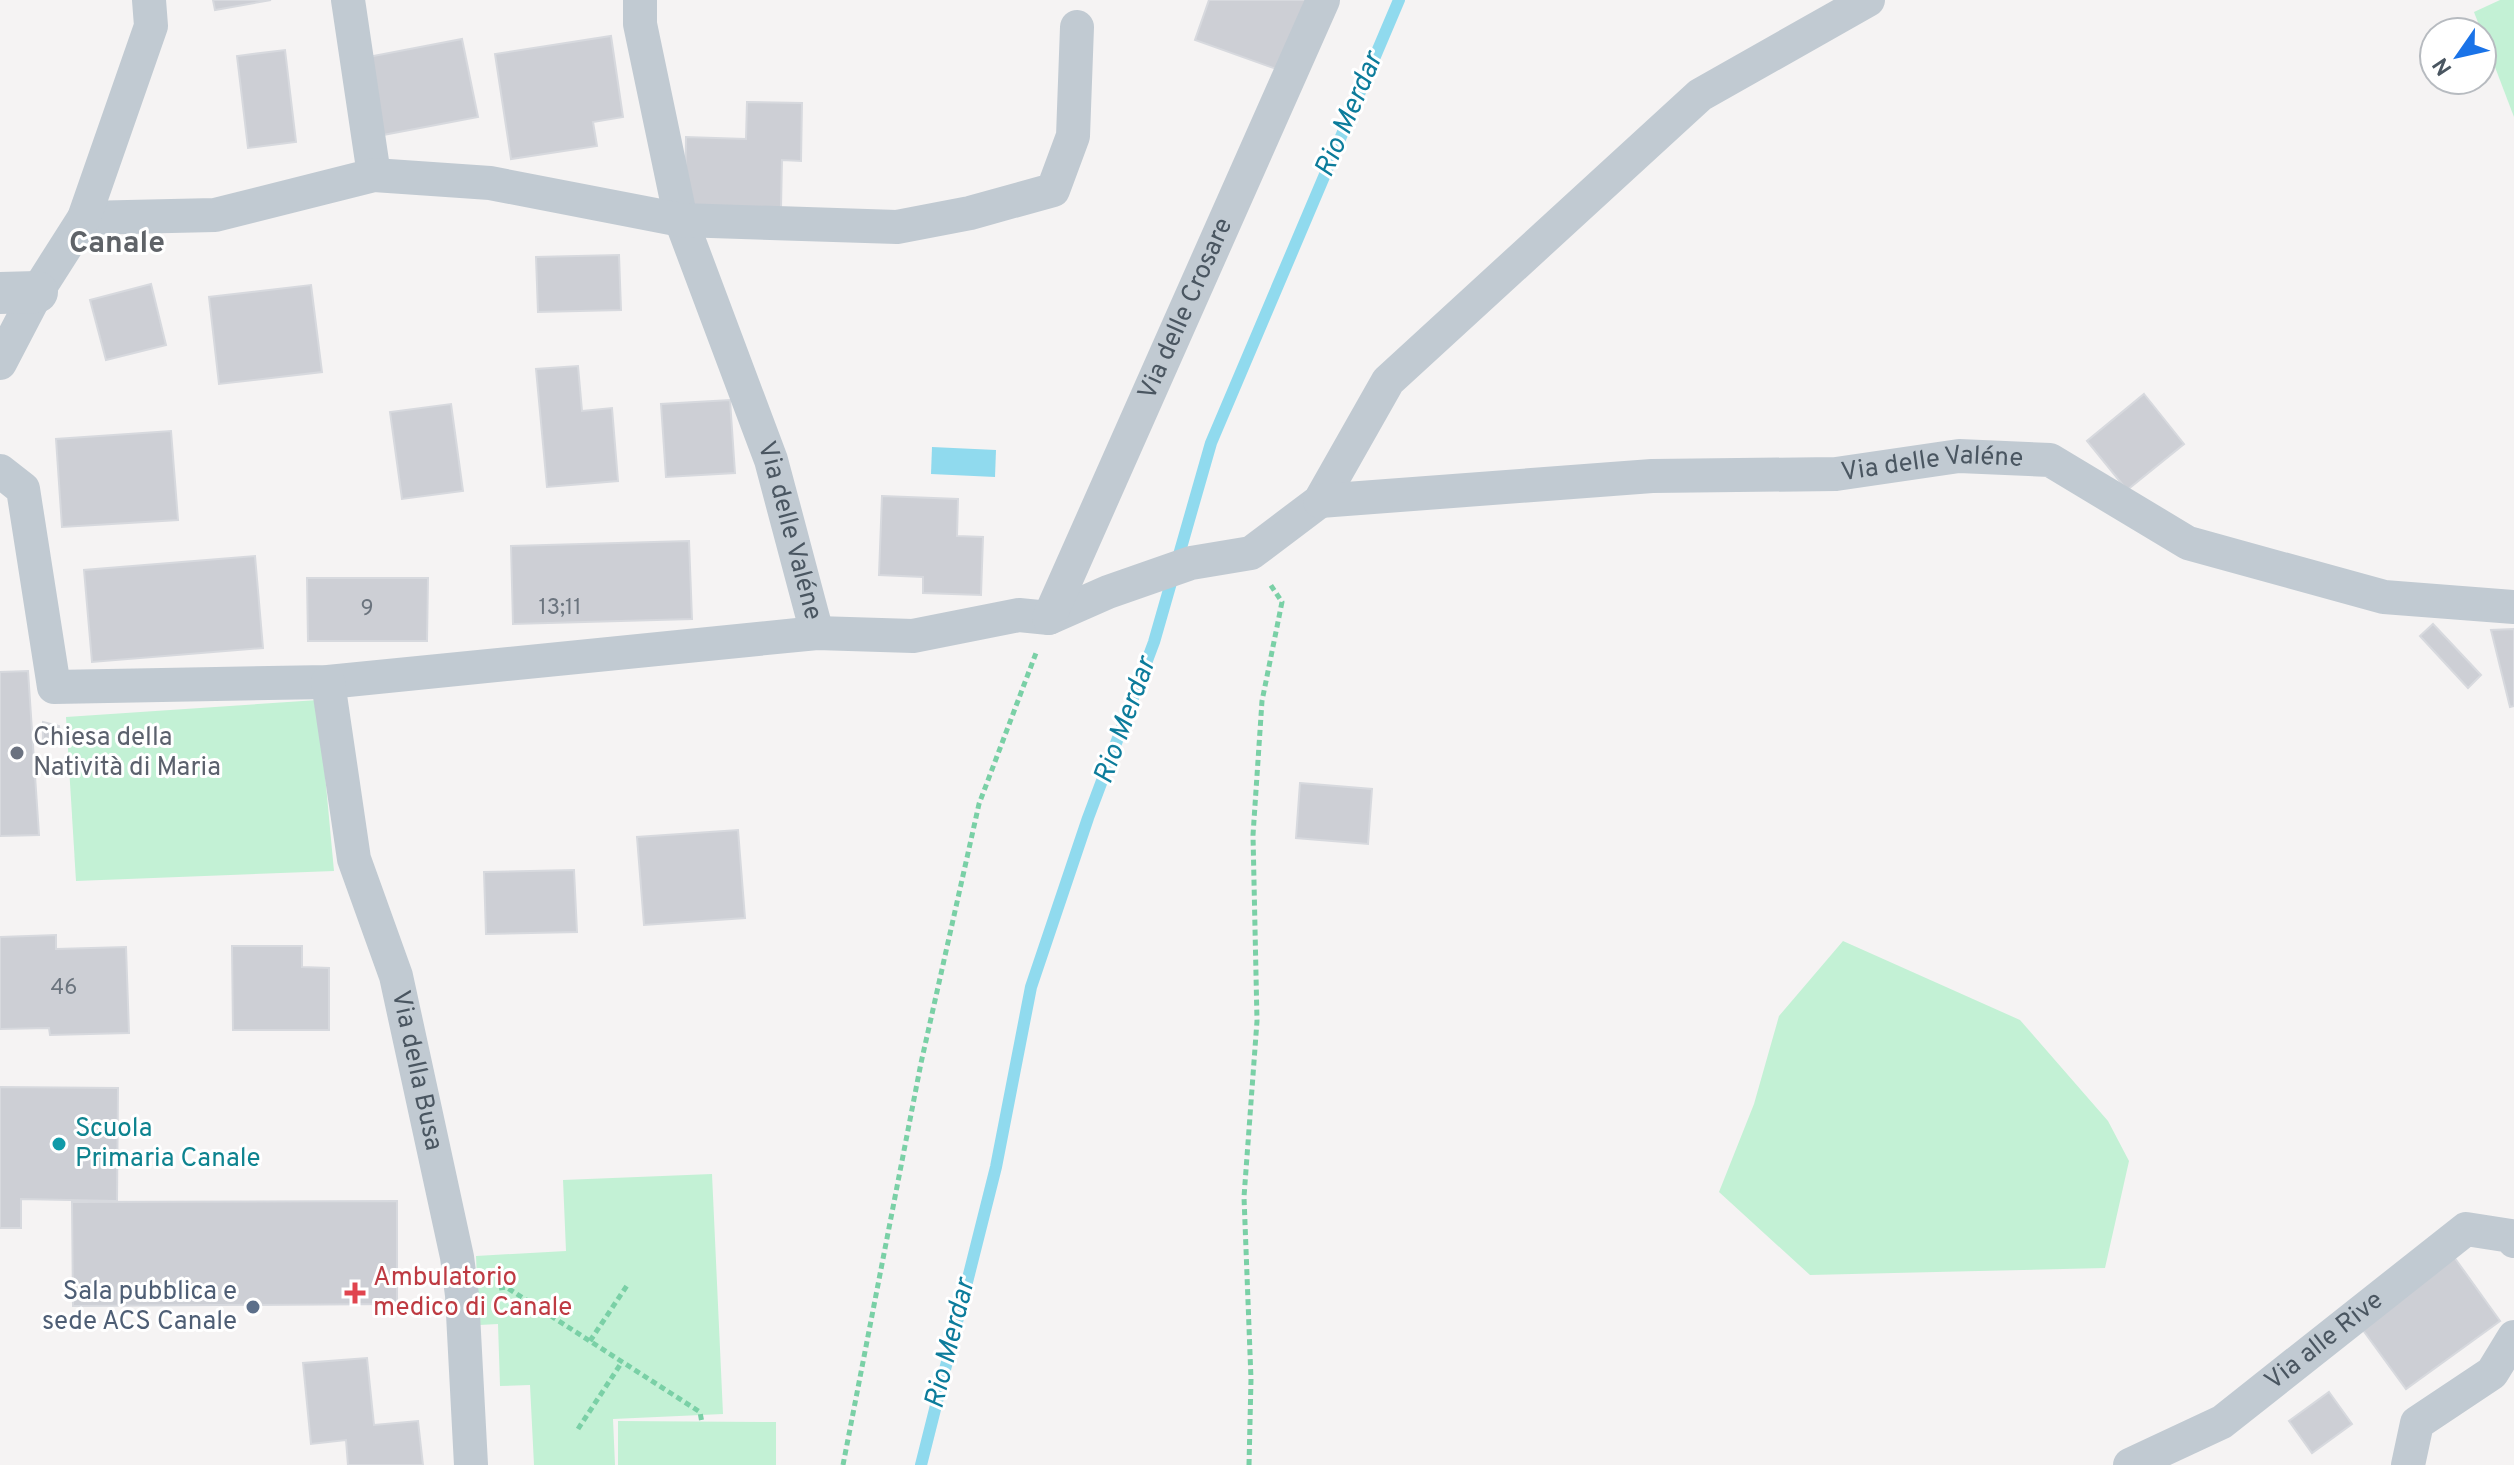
<svg xmlns="http://www.w3.org/2000/svg" width="2514" height="1465" font-family="Overpass,sans-serif">
<style>
.green{fill:#c3f1d5}
.water{fill:#90daee}
.lines{fill:none;stroke-linecap:round;stroke-linejoin:round}
.stream{stroke:#90daee;stroke-width:12}
.building{fill:#cdcfd5;stroke:#d7d9de;stroke-width:2}
.path{stroke:#7ad0a6;stroke-width:5;stroke-dasharray:6 4;stroke-linecap:butt}
.minor{stroke:#c1cad2;stroke-width:34}
.tertiary{stroke:#c1cad2;stroke-width:42}
.worship-dot{fill:#6b7280;stroke:#fff;stroke-width:3}
.culture-dot{fill:#0f9aa8;stroke:#fff;stroke-width:3}
.health-dot{fill:#e0444e;stroke:#fff;stroke-width:3}
.service-dot{fill:#5c6f8a;stroke:#fff;stroke-width:3}
.labels{text-anchor:middle;dominant-baseline:central;stroke-width:6;stroke-linejoin:round;paint-order:stroke}
.number-label{font-size:22px;fill:#6b747e}
.street-label{font-size:26px;fill:#4a5661;stroke:#fff}
.worship-label{font-size:26px;fill:#5b616d;stroke:#fff;text-anchor:start}
.culture-label{font-size:26px;fill:#0d838f;stroke:#fff;text-anchor:start}
.health-label{font-size:26px;fill:#be3a42;stroke:#fff;text-anchor:start}
.service-label{font-size:26px;fill:#4e5e75;stroke:#fff;text-anchor:end}
.water-label{font-size:28px;font-style:italic;fill:#0c7c9b;stroke:#fff}
.quarter-label{font-size:30px;font-weight:bold;fill:#5f6368;stroke:#fff}
</style>
<rect width="100%" height="100%" fill="#f5f3f3"/>
<!-- green -->
<g class="green">
<polygon points="2500,0 2514,0 2514,117 2474,12"/>
<polygon points="318,700 334,871 76,881 66,717"/>
<polygon points="1843,941 2020,1020 2108,1121 2129,1161 2105,1268 1810,1275 1719,1192 1754,1104 1779,1016"/>
<polygon points="712,1174 723,1414 613,1419 615,1465 534,1465 530,1385 500,1386 498,1324 479,1325 476,1256 566,1251 563,1180"/>
<polygon points="618,1421 776,1422 776,1465 618,1465"/>
</g>
<!-- water -->
<polygon class="water" points="932,447 996,450 995,477 931,474"/>
<g class="lines">
<!-- stream -->
<polyline class="stream" points="921,1465 996,1167 1031,987 1088,818 1154,642 1211,443 1399,0"/>
</g>
<!-- building -->
<g class="building">
<polygon points="213,0 271,0 215,10"/>
<polygon points="1209,0 1307,0 1282,71 1195,40"/>
<polygon points="611,36 623,117 593,122 597,146 511,159 495,54"/>
<polygon points="462,39 478,117 383,135 368,57"/>
<polygon points="285,50 296,142 248,148 237,56"/>
<polygon points="747,102 802,103 801,161 782,160 781,208 685,205 686,137 746,139"/>
<polygon points="619,255 621,310 538,312 536,257"/>
<polygon points="151,284 166,345 106,360 90,300"/>
<polygon points="311,285 322,372 219,384 209,297"/>
<polygon points="578,366 582,411 612,408 618,481 547,487 536,369"/>
<polygon points="2144,394 2184,444 2127,490 2087,441"/>
<polygon points="730,400 735,473 666,477 661,404"/>
<polygon points="451,404 463,491 402,499 390,412"/>
<polygon points="171,431 178,520 62,527 56,439"/>
<polygon points="882,496 958,499 957,536 983,537 981,595 923,593 923,577 879,575"/>
<polygon points="689,541 692,619 513,624 511,546"/>
<polygon points="255,556 263,648 92,662 84,570"/>
<polygon points="307,578 428,578 427,641 308,641"/>
<polygon points="2433,624 2481,675 2468,688 2420,636"/>
<polygon points="2514,629 2514,706 2510,707 2491,630"/>
<polygon points="28,671 39,835 0,836 0,672"/>
<polygon points="43,722 59,726 61,745 43,745"/>
<polygon points="1300,783 1372,789 1368,844 1296,838"/>
<polygon points="738,830 745,918 644,925 637,837"/>
<polygon points="574,870 577,932 486,934 484,872"/>
<polygon points="56,935 56,949 126,947 129,1033 50,1035 49,1028 0,1029 0,937"/>
<polygon points="232,946 302,946 302,967 329,968 329,1030 233,1030"/>
<polygon points="0,1087 118,1088 117,1201 21,1199 21,1228 0,1228"/>
<polygon points="397,1201 397,1304 73,1306 72,1202"/>
<polygon points="2454,1257 2500,1321 2406,1389 2360,1326"/>
<polygon points="367,1358 374,1425 418,1421 423,1465 348,1465 346,1440 311,1444 303,1363"/>
<polygon points="2329,1392 2352,1424 2312,1453 2289,1421"/>
</g>
<g class="lines">
<!-- path -->
<g class="path">
<polyline points="499,1288 506,1287 700,1412 702,1423"/>
<polyline points="590,1341 628,1284"/>
<polyline points="578,1429 622,1362"/>
<polyline points="843,1465 921,1063 979,804 1036,653"/>
<polyline points="1249,1465 1251,1379 1244,1197 1257,1021 1253,835 1262,701 1282,602 1270,584"/>
</g>
<!-- minor -->
<g class="minor">
<polyline points="348,0 374,175"/>
<path id="s1" d="M 640,0 L 640,24 L 681,220 L 771,460 L 817,633"/>
<polyline points="84,218 215,215 374,175 490,183 681,220 897,227 970,213 1053,190 1073,136 1077,27"/>
<polyline points="0,363 37,292 84,218 151,26 149,0"/>
<polyline points="0,471 23,489 54,687 328,682 817,633 913,636 1019,615 1049,618 1108,592 1191,563 1251,553 1320,501 1388,381 1700,95 1868,0"/>
<path id="s2" d="M 1320,501 L 1652,476 L 1836,474 L 1959,456 L 2050,460 L 2188,543 L 2384,597 L 2514,607"/>
<path id="s3" d="M 1049,618 L 1323,0"/>
<path id="s4" d="M 328,682 L 354,859 L 396,976 L 457,1257 L 462,1295 L 471,1465"/>
<path id="s5" d="M 2130,1465 L 2222,1422 L 2466,1229 L 2511,1236 L 2514,1241"/>
<polyline points="2408,1465 2417,1423 2492,1373 2514,1337"/>
</g>
<!-- tertiary -->
<polyline class="tertiary" points="0,293 37,292"/>
</g>
<!-- markers -->
<circle class="worship-dot" cx="17" cy="753" r="8"/>
<circle class="culture-dot" cx="59" cy="1144" r="8"/>
<path class="health-dot" d="M351 1281h8v8h8v8h-8v8h-8v-8h-8v-8h8z"/>
<circle class="service-dot" cx="253" cy="1307" r="8"/>
<g class="labels">
<!-- number labels -->
<g class="number-label">
<text x="560" y="608">13;11</text>
<text x="367" y="609">9</text>
<text x="64" y="988">46</text>
</g>
<!-- street labels -->
<g class="street-label">
<text stroke="none"><textPath href="#s3" startOffset="338">Via delle Crosare</textPath></text>
<text stroke="none"><textPath href="#s2" startOffset="614">Via delle Valéne</textPath></text>
<text stroke="none"><textPath href="#s1" startOffset="554">Via delle Valéne</textPath></text>
<text stroke="none"><textPath href="#s4" startOffset="400">Via della Busa</textPath></text>
<text stroke="none"><textPath href="#s5" startOffset="232">Via alle Rive</textPath></text>
</g>
<!-- worship labels -->
<g class="worship-label">
<text x="33" y="738">Chiesa della<tspan x="33" dy="30">Natività di Maria</tspan></text>
</g>
<!-- culture labels -->
<g class="culture-label">
<text x="75" y="1129">Scuola<tspan x="75" dy="30">Primaria Canale</tspan></text>
</g>
<!-- health labels -->
<g class="health-label">
<text x="373" y="1278">Ambulatorio<tspan x="373" dy="30">medico di Canale</tspan></text>
</g>
<!-- service labels -->
<g class="service-label">
<text x="237" y="1292">Sala pubblica e<tspan x="237" dy="30">sede ACS Canale</tspan></text>
</g>
<!-- water labels -->
<g class="water-label">
<text transform="translate(1350 115) rotate(-67)">Rio Merdar</text>
<text transform="translate(1126 721) rotate(-70)">Rio Merdar</text>
<text transform="translate(951 1344) rotate(-76)">Rio Merdar</text>
</g>
<!-- quarter labels -->
<g class="quarter-label">
<text x="117" y="244">Canale</text>
</g>
</g>
<!-- north arrow -->
<g transform="translate(2458 56) rotate(236)"><circle r="38" fill="#ffffff" stroke="#b7bbc0" stroke-width="2"/>
<path d="M0-6L14 30L0 20L-14 30Z" fill="#1a73e8"/>
<text y="-12" font-size="22" font-weight="bold" text-anchor="middle" fill="#4a5661">N</text>
</g>
</svg>
